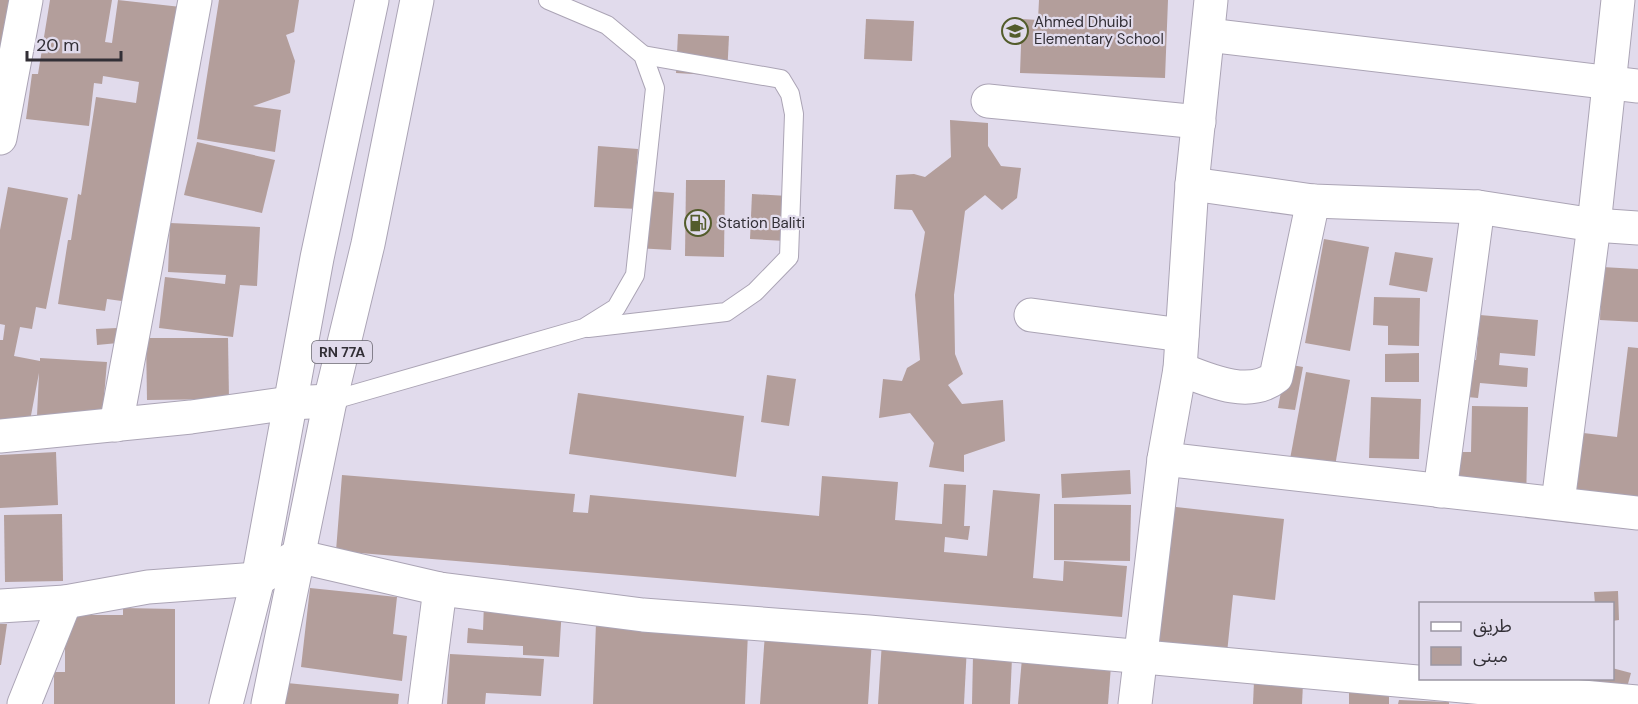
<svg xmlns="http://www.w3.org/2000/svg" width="1638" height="704" font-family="'DM Sans','Noto Sans Arabic',sans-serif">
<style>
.building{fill:#b39e9b}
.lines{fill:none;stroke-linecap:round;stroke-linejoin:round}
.service-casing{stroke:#aba4b5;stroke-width:20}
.minor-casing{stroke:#aba4b5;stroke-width:35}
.primary-casing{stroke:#aba4b5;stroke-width:35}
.service{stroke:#fff;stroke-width:18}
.minor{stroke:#fff;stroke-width:33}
.primary{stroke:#fff;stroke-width:33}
.labels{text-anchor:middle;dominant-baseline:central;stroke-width:4.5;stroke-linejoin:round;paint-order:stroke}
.shield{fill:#e1dbec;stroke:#66636d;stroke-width:1.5}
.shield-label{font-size:14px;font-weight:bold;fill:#322f36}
.poi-label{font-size:15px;fill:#322f36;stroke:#e1dbec;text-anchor:start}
</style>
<rect width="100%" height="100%" fill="#e1dbec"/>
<!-- building -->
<g class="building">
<polygon points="0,0 16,0 0,72"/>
<polygon points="50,0 112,0 105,42 112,43 118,0 181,7 129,302 107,299 105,311 58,304 68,240 71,240 78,194 81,195 96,97 136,103 139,82 103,76 102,84 94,83 89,126 26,119 32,74 38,74"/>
<polygon points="219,0 299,0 294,32 286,35 295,61 290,93 253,106 281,110 275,152 197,139"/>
<polygon points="1039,0 1168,0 1165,78 1020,73 1022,19 1038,20"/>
<polygon points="866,19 914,21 912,61 864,59"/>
<polygon points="678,34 729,36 727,76 676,73"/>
<polygon points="950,120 988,123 988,146 1001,166 1021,168 1017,198 1002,210 985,195 965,211 954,295 955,354 963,374 948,385 962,404 1003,400 1005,441 964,455 964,472 929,467 934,443 910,413 879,418 883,379 902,381 907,368 920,360 915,295 925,232 912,210 894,209 896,175 914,174 925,177 951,157"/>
<polygon points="197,142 275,160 262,213 184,195"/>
<polygon points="598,146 638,149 635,190 674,193 671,250 636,248 638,209 594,207"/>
<polygon points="686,180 725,180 724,257 685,256"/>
<polygon points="8,187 68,198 46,309 36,307 32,329 20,327 14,356 40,361 40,358 107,362 102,420 37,416 39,373 29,426 0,421 0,340 3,340 5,325 0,324 0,230"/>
<polygon points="752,194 788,196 786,241 750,239"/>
<polygon points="170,223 260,227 257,286 240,285 233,337 159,328 165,277 225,284 226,275 168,272"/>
<polygon points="1324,239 1369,247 1350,351 1305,343"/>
<polygon points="1395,252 1433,258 1427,292 1389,285"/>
<polygon points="1602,267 1638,269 1638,322 1600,320"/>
<polygon points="1374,297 1420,298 1419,346 1388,345 1388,326 1373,325"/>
<polygon points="1480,315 1538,320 1535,356 1500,353 1499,365 1528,368 1527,387 1480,383 1478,398 1457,396 1460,359 1476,360"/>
<polygon points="117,328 118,343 97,345 96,329"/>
<polygon points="146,338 228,338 229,399 147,400"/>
<polygon points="1628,347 1638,348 1638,530 1564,522 1575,432 1617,437"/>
<polygon points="1419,353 1419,382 1385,382 1385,354"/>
<polygon points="1286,364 1303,367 1295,410 1278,408"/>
<polygon points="1306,372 1350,380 1331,489 1286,481"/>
<polygon points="767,375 796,379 789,426 761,422"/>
<polygon points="578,393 744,416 736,477 569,454"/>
<polygon points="1371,397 1421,399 1419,459 1369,458"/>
<polygon points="1472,406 1528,407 1526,505 1457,504 1458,452 1471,452"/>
<polygon points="56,452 58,505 0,508 0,455"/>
<polygon points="1130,470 1131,494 1062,498 1061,474"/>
<polygon points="342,475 575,494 573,512 588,513 590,495 819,516 822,476 898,482 895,520 942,524 944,484 966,485 964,526 970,526 968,540 945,537 944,552 987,556 993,490 1040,494 1033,578 1063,581 1064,561 1127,566 1122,617 336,551"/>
<polygon points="1054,504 1131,505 1130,561 1054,560"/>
<polygon points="1167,506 1284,519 1275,600 1233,595 1227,653 1152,645"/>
<polygon points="62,514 63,581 5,582 4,515"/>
<polygon points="310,588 397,597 393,634 407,636 402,681 301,667"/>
<polygon points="1618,591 1619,620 1612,621 1612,604 1595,604 1594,592"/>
<polygon points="484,603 562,607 559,657 523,655 523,646 467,643 468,628 483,630"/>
<polygon points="123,608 175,609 175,704 54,704 54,672 65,672 65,615 123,615"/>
<polygon points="596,623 748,632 745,704 593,704"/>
<polygon points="0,624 7,624 1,665 0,665"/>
<polygon points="765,633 872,639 868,704 760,704"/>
<polygon points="882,641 967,646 964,704 878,704"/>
<polygon points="450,654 544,659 541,696 486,693 485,704 447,704"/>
<polygon points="973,656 1012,657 1010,704 972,704"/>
<polygon points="1022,658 1111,666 1108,704 1018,704"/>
<polygon points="1612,668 1631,673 1626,691 1593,682 1594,678 1612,678"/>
<polygon points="1254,681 1303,684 1302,704 1253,704"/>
<polygon points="287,683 399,694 398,704 285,704"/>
<polygon points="1349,688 1389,689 1389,704 1349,704"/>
<polygon points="1399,700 1449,702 1449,704 1398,704"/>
</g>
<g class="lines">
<defs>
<g id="service">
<polyline points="588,328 726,312 755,292 789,257 794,114 790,94 781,79 643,55"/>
<polyline points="330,401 584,328 616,308 635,275 655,88 643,55 607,25 548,0"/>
</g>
<g id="minor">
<polyline points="1208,35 1638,86"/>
<polyline points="988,101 1199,122"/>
<polyline points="0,138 26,0"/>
<polyline points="1192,184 1313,201 1478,207 1594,225 1638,228"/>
<polyline points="1031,315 1182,335"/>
<path d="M 1180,369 C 1208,380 1249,399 1276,377 L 1313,201"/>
<polyline points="116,425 195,0"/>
<polyline points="0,436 191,417 290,403 330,401"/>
<polyline points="1164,459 1638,513"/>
<polyline points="1440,491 1478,207"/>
<polyline points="1558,502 1594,225 1618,0"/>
<polyline points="0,606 65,602 148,587 258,579 297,556 440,589 643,615 869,632 1638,702"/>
<polyline points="24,704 65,602"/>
<polyline points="425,704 440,589"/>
<polyline points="1135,704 1164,459 1180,369 1192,184 1211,0"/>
</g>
<g id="primary">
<polyline points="226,704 258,579 317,258 372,0"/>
<polyline points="268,704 330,401 368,244 417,0"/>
</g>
</defs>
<!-- service casing -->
<use href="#service" class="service-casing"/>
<!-- minor casing -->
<use href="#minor" class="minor-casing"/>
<!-- primary casing -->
<use href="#primary" class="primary-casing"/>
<!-- service -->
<use href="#service" class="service"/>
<!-- minor -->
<use href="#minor" class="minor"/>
<!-- primary -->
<use href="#primary" class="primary"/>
</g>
<!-- icons -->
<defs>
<symbol id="school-ring" viewBox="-11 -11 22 22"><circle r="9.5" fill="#e1dbec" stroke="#535c2b" stroke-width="1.5"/><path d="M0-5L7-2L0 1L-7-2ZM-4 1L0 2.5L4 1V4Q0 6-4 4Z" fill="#535c2b"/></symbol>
<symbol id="fuel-ring" viewBox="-11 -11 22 22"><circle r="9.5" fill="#e1dbec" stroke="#535c2b" stroke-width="1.5"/><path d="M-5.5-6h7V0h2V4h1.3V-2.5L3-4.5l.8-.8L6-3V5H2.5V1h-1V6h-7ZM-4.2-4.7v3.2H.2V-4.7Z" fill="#535c2b"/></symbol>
</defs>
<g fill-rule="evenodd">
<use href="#school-ring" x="1000" y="16" width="30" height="30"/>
<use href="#fuel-ring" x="683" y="208" width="30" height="30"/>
</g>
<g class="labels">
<!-- shield labels -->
<rect class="shield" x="312" y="341" width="60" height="22" rx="4.5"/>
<g class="shield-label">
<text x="342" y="352">RN 77A</text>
</g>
<!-- poi labels -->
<g class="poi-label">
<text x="1034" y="22">Ahmed Dhuibi<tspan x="1034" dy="17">Elementary School</tspan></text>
<text x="718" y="223">Station Baliti</text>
</g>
</g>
<!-- legend -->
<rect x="1419" y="602" width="195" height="78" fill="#e1dbec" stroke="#9b96a3" stroke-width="1.5"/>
<rect x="1431" y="622" width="30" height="9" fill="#ffffff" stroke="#9b96a3" stroke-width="1.5"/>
<text x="1473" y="632" font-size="18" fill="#322f36">طريق</text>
<rect x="1431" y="647" width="30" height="18" fill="#b39e9b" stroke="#9b96a3" stroke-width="1.5"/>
<text x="1473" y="662" font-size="18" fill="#322f36">مبنى</text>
<!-- scale -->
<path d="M27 51v9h94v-9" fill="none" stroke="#322f36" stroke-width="3"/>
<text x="36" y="51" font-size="18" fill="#322f36" stroke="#e1dbec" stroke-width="4.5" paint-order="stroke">20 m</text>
</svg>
